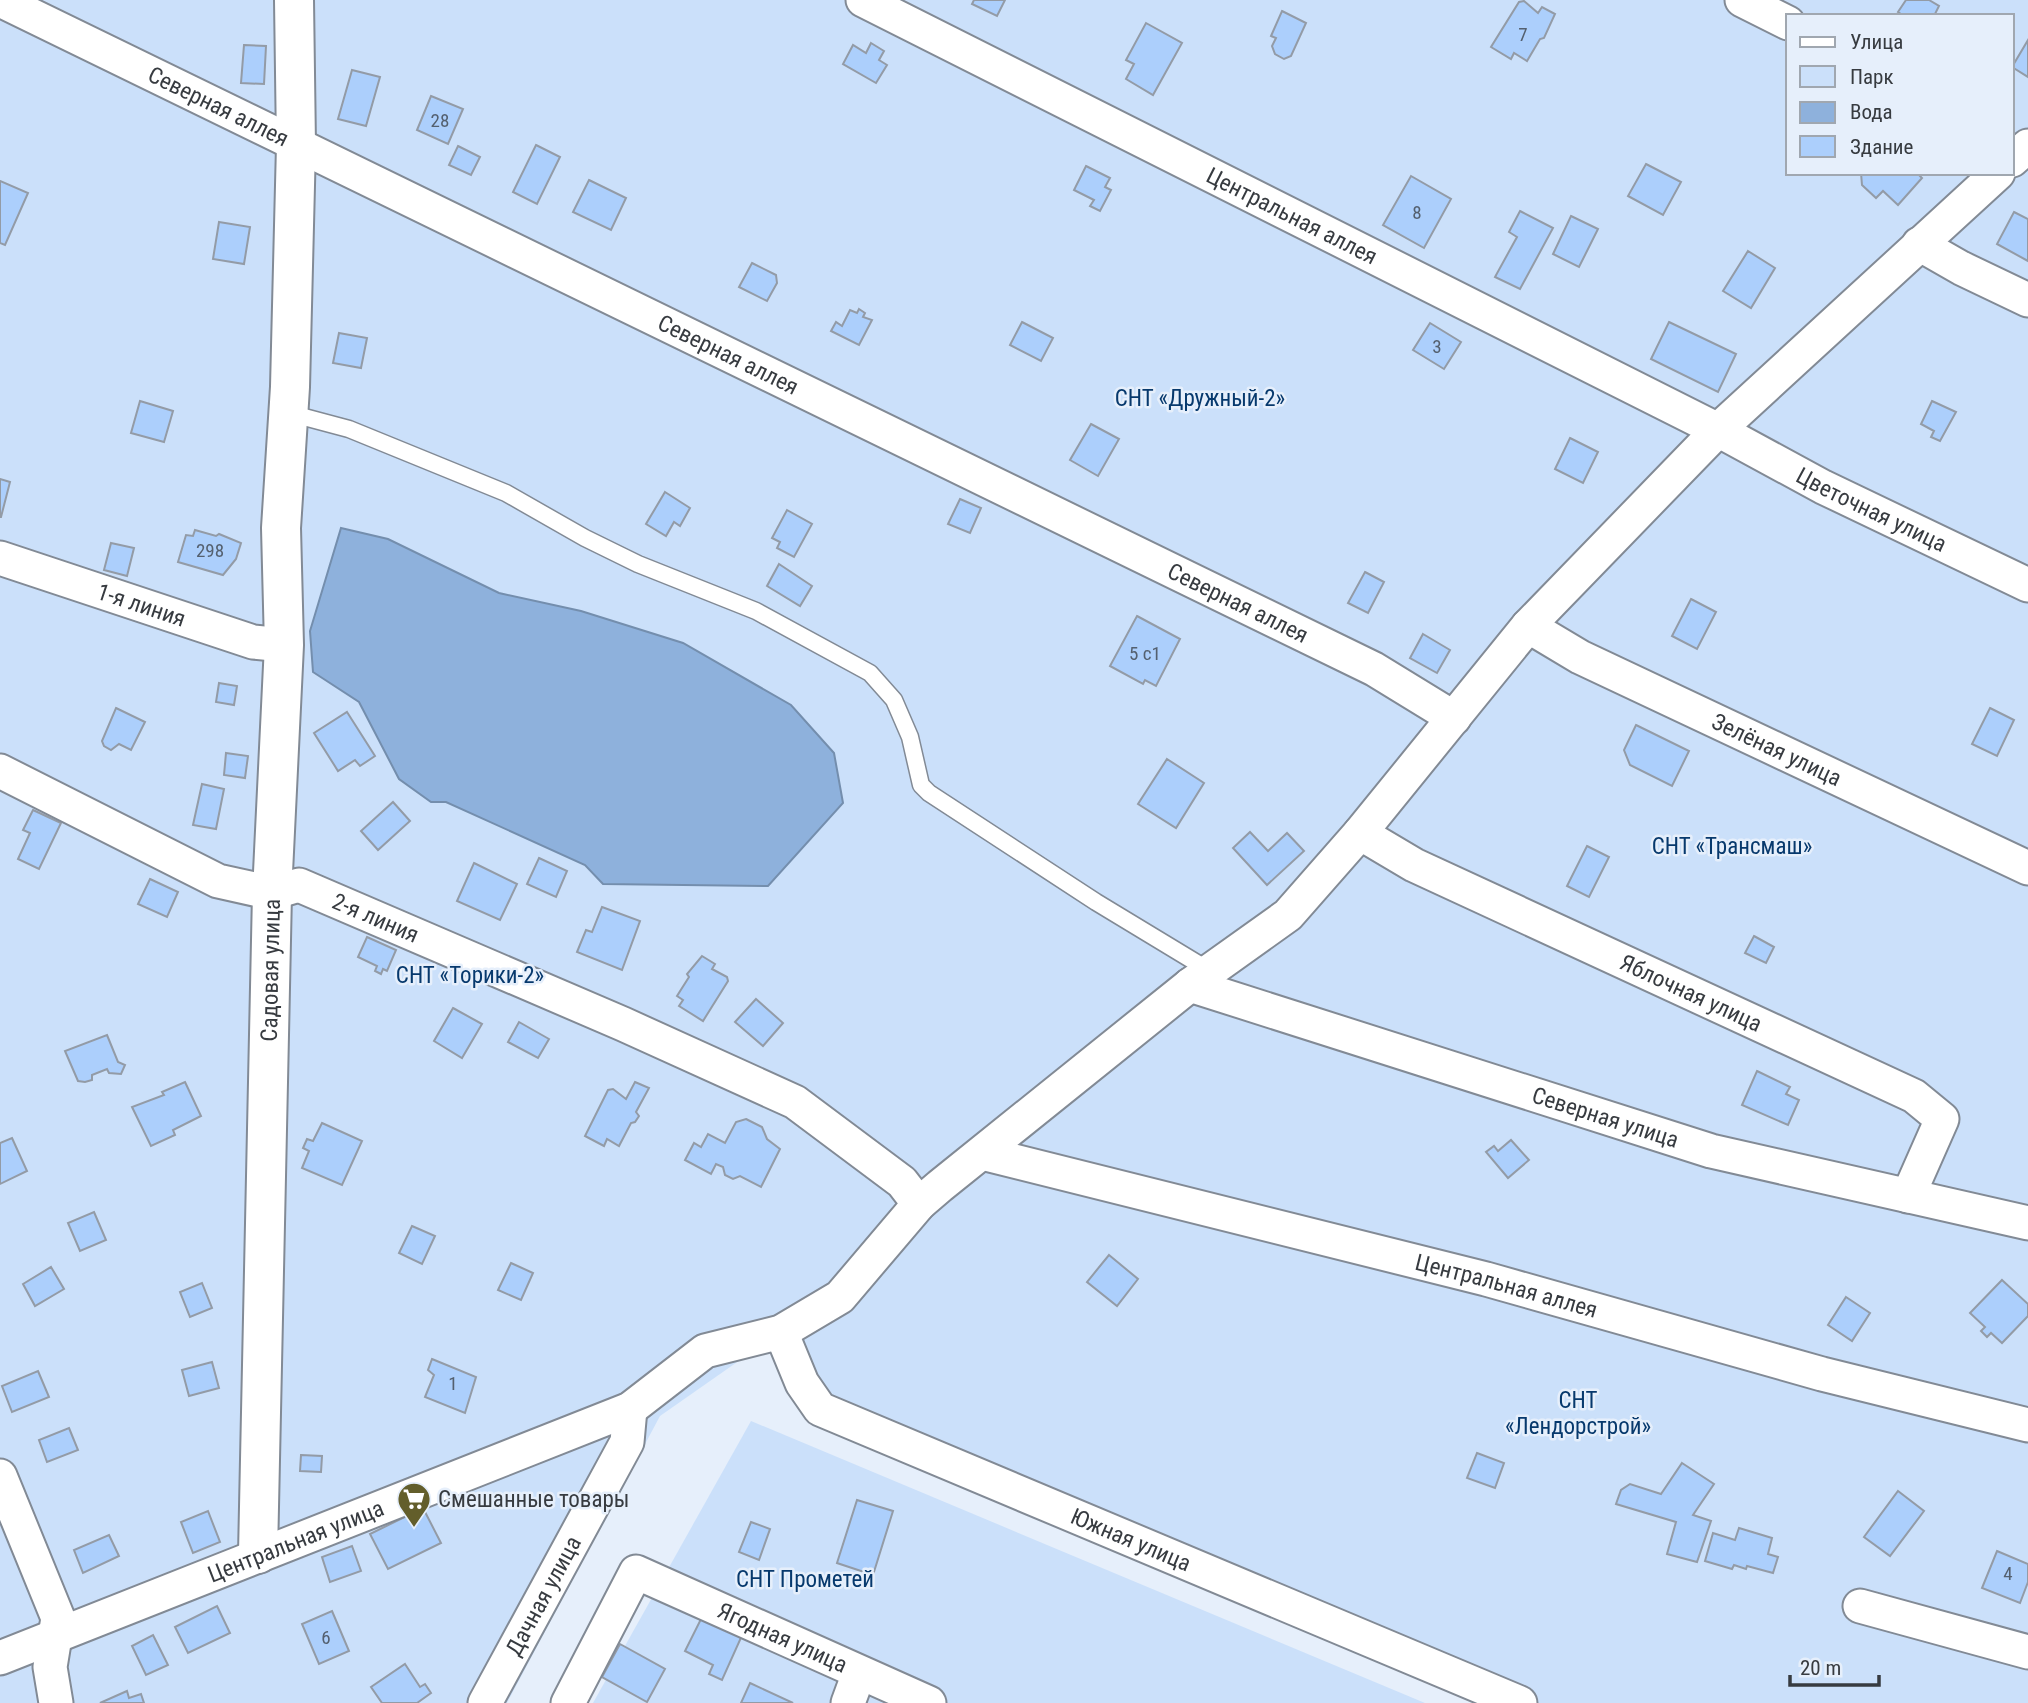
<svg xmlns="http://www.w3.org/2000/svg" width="2028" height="1703" font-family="'Roboto Condensed',sans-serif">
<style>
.green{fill:#cbe0fa;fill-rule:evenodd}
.water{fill:#8eb1dc;stroke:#748ead;stroke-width:2}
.building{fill:#accffc;stroke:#939ba6;stroke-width:2}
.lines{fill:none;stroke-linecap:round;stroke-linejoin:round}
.service-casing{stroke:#828a95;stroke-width:19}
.minor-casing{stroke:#828a95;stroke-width:37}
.tertiary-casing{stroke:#828a95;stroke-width:42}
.service{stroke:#fff;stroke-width:16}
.minor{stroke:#fff;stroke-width:33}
.tertiary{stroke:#fff;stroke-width:38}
.labels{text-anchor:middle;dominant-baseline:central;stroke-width:5;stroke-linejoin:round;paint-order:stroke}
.number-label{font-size:19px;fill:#54606f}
.street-label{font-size:23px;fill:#373b40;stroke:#e6effb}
.park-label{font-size:23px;fill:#07396d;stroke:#e6effb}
.poi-label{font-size:23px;fill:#373b40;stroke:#e6effb;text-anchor:start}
</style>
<rect width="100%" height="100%" fill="#e6effb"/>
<!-- green -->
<g class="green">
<path d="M 0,0 L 2028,0 L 2028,1703 L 1520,1703 L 820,1409 L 780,1332 L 660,1416 L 507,1703 L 0,1703 ZM 1788,16 L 2012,16 L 2012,173 L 1788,173 Z"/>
<polygon points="751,1421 1425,1703 593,1703"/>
</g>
<!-- water -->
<polygon class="water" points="341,528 388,539 499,593 581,611 683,643 791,705 834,753 843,803 768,886 603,884 585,865 446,802 431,802 399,779 359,702 313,672 310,631"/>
<!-- building -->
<g class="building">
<polygon points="974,0 1005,0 997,16 972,4"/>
<polygon points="1906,0 1929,0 1939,6 1934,16 1904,16 1898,12"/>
<polygon points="1524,1 1538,13 1542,7 1555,14 1544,38 1540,39 1527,61 1514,53 1511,59 1491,47 1519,2"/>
<polygon points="1282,11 1306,23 1291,56 1284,59 1275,54 1272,46 1276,38 1271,36"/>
<polygon points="1146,23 1182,43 1153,95 1126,79 1134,64 1126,60"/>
<polygon points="2028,40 2028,77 2012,67"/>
<polygon points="871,43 884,51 879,60 887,65 876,83 843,64 853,45 866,53"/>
<polygon points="244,45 266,46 264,84 241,83"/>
<polygon points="352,70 380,77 366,126 338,119"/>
<polygon points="431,96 463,109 448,144 417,130"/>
<polygon points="536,145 560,157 537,204 513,192"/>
<polygon points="458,146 480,157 471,175 449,165"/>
<polygon points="1646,164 1681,182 1663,215 1628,196"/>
<polygon points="1086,166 1110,178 1105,187 1111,190 1100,211 1090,206 1094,200 1074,190"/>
<polygon points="1861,173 1917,173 1922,178 1898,205 1883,191 1876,198 1862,185"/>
<polygon points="1411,176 1451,199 1424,248 1383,225"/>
<polygon points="589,180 626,198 611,230 573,212"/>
<polygon points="0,181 28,193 5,245 0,243"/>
<polygon points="1520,211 1553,228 1520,289 1495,277 1517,237 1509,232"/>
<polygon points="2014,212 2028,219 2028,261 1997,244"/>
<polygon points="1571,216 1598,229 1579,267 1553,254"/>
<polygon points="219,222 250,227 244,264 213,259"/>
<polygon points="1748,251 1775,268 1751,308 1723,291"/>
<polygon points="752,263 776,275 777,283 767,301 739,287"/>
<polygon points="859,309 865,313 863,317 872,320 859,345 831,331 836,322 842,326 850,310 857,313"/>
<polygon points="1022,322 1053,338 1041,361 1010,345"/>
<polygon points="1669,322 1736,354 1718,392 1651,359"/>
<polygon points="1430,323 1461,342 1444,369 1413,350"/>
<polygon points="339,333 367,338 361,368 333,363"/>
<polygon points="140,401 173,411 164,442 131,433"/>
<polygon points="1932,401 1956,412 1940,441 1931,437 1934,431 1921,424"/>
<polygon points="1091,424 1119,439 1098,476 1070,460"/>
<polygon points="1570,438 1598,452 1583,483 1555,469"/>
<polygon points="0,479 10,482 1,517 0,517"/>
<polygon points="665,492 690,508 680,526 674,522 666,536 646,524"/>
<polygon points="960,499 981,508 970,533 948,524"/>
<polygon points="787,510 812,524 794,557 777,548 780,542 772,538"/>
<polygon points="195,530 216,536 219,534 241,543 236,559 223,575 178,562 186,535 193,536"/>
<polygon points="111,543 134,548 127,576 104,570"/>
<polygon points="779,564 812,586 800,606 767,586"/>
<polygon points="1365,572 1384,582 1368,613 1348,603"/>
<polygon points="1691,599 1716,612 1697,649 1672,636"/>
<polygon points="1137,616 1180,639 1156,686 1145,680 1143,684 1110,666"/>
<polygon points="1423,634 1450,650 1437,673 1410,658"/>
<polygon points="219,683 237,686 234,705 216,702"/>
<polygon points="116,708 145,722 131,750 119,744 111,750 104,746 102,741"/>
<polygon points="1990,708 2014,720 1997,756 1972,744"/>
<polygon points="347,712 375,756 360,766 355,760 338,771 314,733"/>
<polygon points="1636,725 1689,751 1672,786 1630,765 1624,750"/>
<polygon points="226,753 248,756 245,778 224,775"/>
<polygon points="1167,759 1204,783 1176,828 1138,804"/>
<polygon points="202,784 224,789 216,829 193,825"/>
<polygon points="393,802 410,821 378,850 361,831"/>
<polygon points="33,810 61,823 39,869 18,859 30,833 23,830"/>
<polygon points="1250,832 1268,851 1287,833 1304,851 1267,885 1233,848"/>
<polygon points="1587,846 1609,857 1589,897 1567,886"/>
<polygon points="539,858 567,871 556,897 527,884"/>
<polygon points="474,863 517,884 500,920 457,901"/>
<polygon points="150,879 178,892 167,917 138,904"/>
<polygon points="602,907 640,921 622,970 577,952 586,930 592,932"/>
<polygon points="1754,936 1774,947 1766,963 1745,953"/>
<polygon points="367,937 396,950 387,971 383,969 381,974 375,971 377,966 358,957"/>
<polygon points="702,956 715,964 712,969 727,977 728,981 703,1021 679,1006 683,1000 677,996 689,977 687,974"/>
<polygon points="756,999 783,1023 763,1046 735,1022"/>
<polygon points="453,1008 482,1024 462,1058 434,1041"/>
<polygon points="519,1022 549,1039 538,1058 508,1042"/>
<polygon points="107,1035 118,1062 125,1065 121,1074 109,1073 107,1069 92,1075 92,1080 85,1082 78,1081 65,1051"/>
<polygon points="1757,1071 1790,1087 1786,1094 1799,1100 1788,1125 1742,1105"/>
<polygon points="185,1082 201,1116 173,1130 175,1135 151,1146 132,1107 164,1095 162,1092"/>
<polygon points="635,1082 649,1088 636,1112 639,1116 635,1122 631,1123 619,1146 607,1139 604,1146 585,1136 608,1090 613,1089 626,1099"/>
<polygon points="746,1119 762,1127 767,1139 780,1149 761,1187 740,1176 733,1179 725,1175 723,1167 716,1164 711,1174 685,1160 694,1143 701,1147 708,1134 725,1143 736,1122"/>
<polygon points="322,1123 362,1141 342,1185 302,1168 309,1151 303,1148 307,1139 313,1141"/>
<polygon points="12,1138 27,1171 0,1184 0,1143"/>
<polygon points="1511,1140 1529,1160 1508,1178 1486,1152 1494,1146 1498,1151"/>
<polygon points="94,1212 106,1240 80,1251 68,1223"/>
<polygon points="412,1226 435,1236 422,1264 399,1253"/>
<polygon points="1109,1255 1138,1279 1117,1306 1087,1282"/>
<polygon points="511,1263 533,1273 521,1300 498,1290"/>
<polygon points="51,1267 64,1289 35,1306 23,1284"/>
<polygon points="2002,1280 2028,1304 2028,1316 2002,1343 1991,1333 1987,1337 1981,1331 1985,1327 1970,1313"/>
<polygon points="202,1283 212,1308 190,1317 180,1292"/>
<polygon points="1846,1297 1870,1313 1852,1341 1828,1325"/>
<polygon points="432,1359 476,1377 465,1413 425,1397 434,1375 428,1370"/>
<polygon points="212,1362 219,1388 189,1396 182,1370"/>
<polygon points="38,1371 49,1397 12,1412 2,1386"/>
<polygon points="69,1428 78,1450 47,1462 39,1440"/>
<polygon points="1477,1453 1504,1463 1495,1488 1467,1478"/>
<polygon points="301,1455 322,1456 321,1472 300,1471"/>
<polygon points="1682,1463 1714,1484 1693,1515 1711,1521 1697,1562 1667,1554 1676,1522 1616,1504 1621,1490 1630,1484 1661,1494"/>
<polygon points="1898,1491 1924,1511 1890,1556 1864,1537"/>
<polygon points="857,1500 893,1511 873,1575 837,1563"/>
<polygon points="423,1508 441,1543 388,1569 370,1534"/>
<polygon points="208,1511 220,1542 193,1553 181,1522"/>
<polygon points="751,1522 770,1529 759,1560 739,1552"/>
<polygon points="1739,1528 1772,1538 1768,1554 1778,1557 1773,1573 1747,1566 1746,1569 1734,1565 1732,1569 1705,1561 1713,1533 1735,1540"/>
<polygon points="109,1535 119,1556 83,1573 74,1550"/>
<polygon points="352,1546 361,1571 330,1582 322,1557"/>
<polygon points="1997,1551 2028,1564 2028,1582 2020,1603 1982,1588"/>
<polygon points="217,1606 230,1633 188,1653 175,1627"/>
<polygon points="332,1611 349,1651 319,1664 302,1624"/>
<polygon points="705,1611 744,1631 722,1680 709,1674 713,1665 685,1651"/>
<polygon points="153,1635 168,1665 146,1675 132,1646"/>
<polygon points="620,1644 665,1669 647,1702 602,1677"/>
<polygon points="405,1664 420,1687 425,1684 431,1693 417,1703 382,1703 371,1687"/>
<polygon points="750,1683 793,1703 741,1703"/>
<polygon points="127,1691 129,1698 141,1694 144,1703 100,1703"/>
</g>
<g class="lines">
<defs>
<polyline id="service" points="289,413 349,429 506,493 585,538 638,564 756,611 870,673 894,700 910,737 921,785 929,793 1096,902 1210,971"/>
<g id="minor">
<path id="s1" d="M 0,0 L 1374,669 L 1454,718"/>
<path id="s2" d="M 863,0 L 1718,430 L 1823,487 L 2028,585"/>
<polyline points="1742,0 1788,23"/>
<polyline points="2012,160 2028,146"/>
<polyline points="1919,244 1961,268 2028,300"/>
<path id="s3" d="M 0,558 L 253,642 L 284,645"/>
<path id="s4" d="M 1528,626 L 1580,657 L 2028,868"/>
<path id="s5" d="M 0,771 L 218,881 L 272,893 L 299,885 L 623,1024 L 795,1102 L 902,1182 L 919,1204"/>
<path id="s6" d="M 1360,833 L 1414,865 L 1914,1096 L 1942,1119 L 1908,1196"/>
<path id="s7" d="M 1190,985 L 1711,1151 L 2028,1223"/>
<path id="s8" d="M 982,1153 L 1486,1279 L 1822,1374 L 2028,1425"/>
<path id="s9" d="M 781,1332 L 802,1383 L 820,1409 L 1520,1703"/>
<polyline points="0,1476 58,1618 50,1667 56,1703"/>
<polyline points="1860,1606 2028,1652"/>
<path id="s10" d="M 0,1658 L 630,1409 L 705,1351 L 781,1332 L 840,1297 L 919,1204 L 940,1186 L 1190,985 L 1288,915 L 1360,833 L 1528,626 L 1718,430 L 1998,173"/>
<path id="s11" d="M 485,1703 L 627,1442 L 630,1409"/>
<path id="s12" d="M 568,1703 L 636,1572 L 929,1703"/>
<polyline points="848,1703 859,1673"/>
</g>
<g id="tertiary">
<path id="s13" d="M 258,1554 L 272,893 L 284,645 L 281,528 L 290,387 L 296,145 L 294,0"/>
</g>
</defs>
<!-- service casing -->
<use href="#service" class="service-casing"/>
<!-- minor casing -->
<use href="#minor" class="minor-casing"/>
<!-- tertiary casing -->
<use href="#tertiary" class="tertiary-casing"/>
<!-- service -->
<use href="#service" class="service"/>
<!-- minor -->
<use href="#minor" class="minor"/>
<!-- tertiary -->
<use href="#tertiary" class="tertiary"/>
</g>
<!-- icons -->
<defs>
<symbol id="supermarket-pin" viewBox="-11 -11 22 30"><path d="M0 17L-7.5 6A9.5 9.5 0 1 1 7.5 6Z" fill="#635e2b" stroke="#e6effb"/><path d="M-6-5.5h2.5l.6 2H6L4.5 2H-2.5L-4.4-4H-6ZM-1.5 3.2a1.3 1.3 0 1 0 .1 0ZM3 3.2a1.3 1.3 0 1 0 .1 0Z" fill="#fff"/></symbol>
</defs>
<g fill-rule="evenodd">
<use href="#supermarket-pin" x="395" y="1480" width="38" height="52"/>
</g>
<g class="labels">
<!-- number labels -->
<g class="number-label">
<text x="1523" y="34">7</text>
<text x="440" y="120">28</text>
<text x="1417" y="212">8</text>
<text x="1437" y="346">3</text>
<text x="210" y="550">298</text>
<text x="1145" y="653">5 с1</text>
<text x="453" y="1383">1</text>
<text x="2008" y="1573">4</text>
<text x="326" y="1637">6</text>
</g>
<!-- street labels -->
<g class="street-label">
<text stroke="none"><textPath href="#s1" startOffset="243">Северная аллея</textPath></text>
<text stroke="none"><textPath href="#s2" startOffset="480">Центральная аллея</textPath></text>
<text stroke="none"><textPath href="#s1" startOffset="810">Северная аллея</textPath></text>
<text stroke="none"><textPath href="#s2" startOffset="1130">Цветочная улица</textPath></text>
<text stroke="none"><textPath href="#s1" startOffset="1377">Северная аллея</textPath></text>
<text stroke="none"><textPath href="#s3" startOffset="149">1-я линия</textPath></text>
<text stroke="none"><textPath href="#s4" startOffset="278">Зелёная улица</textPath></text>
<text stroke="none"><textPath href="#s5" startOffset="411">2-я линия</textPath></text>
<text stroke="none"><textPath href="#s13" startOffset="584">Садовая улица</textPath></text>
<text stroke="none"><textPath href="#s6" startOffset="368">Яблочная улица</textPath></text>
<text stroke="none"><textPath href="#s7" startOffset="436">Северная улица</textPath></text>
<text stroke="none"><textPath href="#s8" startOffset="541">Центральная аллея</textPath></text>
<text stroke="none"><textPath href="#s9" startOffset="424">Южная улица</textPath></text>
<text stroke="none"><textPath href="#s10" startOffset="318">Центральная улица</textPath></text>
<text stroke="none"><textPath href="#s11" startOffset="122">Дачная улица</textPath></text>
<text stroke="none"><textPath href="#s12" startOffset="308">Ягодная улица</textPath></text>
</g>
<!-- park labels -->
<g class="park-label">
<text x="1200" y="398">СНТ «Дружный-2»</text>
<text x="1732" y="846">СНТ «Трансмаш»</text>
<text x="470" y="975">СНТ «Торики-2»</text>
<text x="1578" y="1400">СНТ<tspan x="1578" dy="26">«Лендорстрой»</tspan></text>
<text x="805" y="1579">СНТ Прометей</text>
</g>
<!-- poi labels -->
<g class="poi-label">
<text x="438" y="1499">Смешанные товары</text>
</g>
</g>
<!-- legend -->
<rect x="1786" y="14" width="228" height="161" fill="#e6effb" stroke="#a0a7b0" stroke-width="2"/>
<rect x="1800" y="37" width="35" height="10" fill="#ffffff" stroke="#a0a7b0" stroke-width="2"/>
<text x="1850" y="49" font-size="21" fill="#373b40">Улица</text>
<rect x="1800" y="66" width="35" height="21" fill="#cbe0fa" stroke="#a0a7b0" stroke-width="2"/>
<text x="1850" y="84" font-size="21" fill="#373b40">Парк</text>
<rect x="1800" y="102" width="35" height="21" fill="#8eb1dc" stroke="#a0a7b0" stroke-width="2"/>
<text x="1850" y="119" font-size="21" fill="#373b40">Вода</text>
<rect x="1800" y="136" width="35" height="21" fill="#accffc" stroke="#a0a7b0" stroke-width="2"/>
<text x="1850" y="154" font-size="21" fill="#373b40">Здание</text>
<!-- scale -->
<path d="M1790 1675v10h89v-10" fill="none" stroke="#373b40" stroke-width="3.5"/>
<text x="1800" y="1675" font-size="21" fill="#373b40" stroke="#e6effb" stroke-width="5" paint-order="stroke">20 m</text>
</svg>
